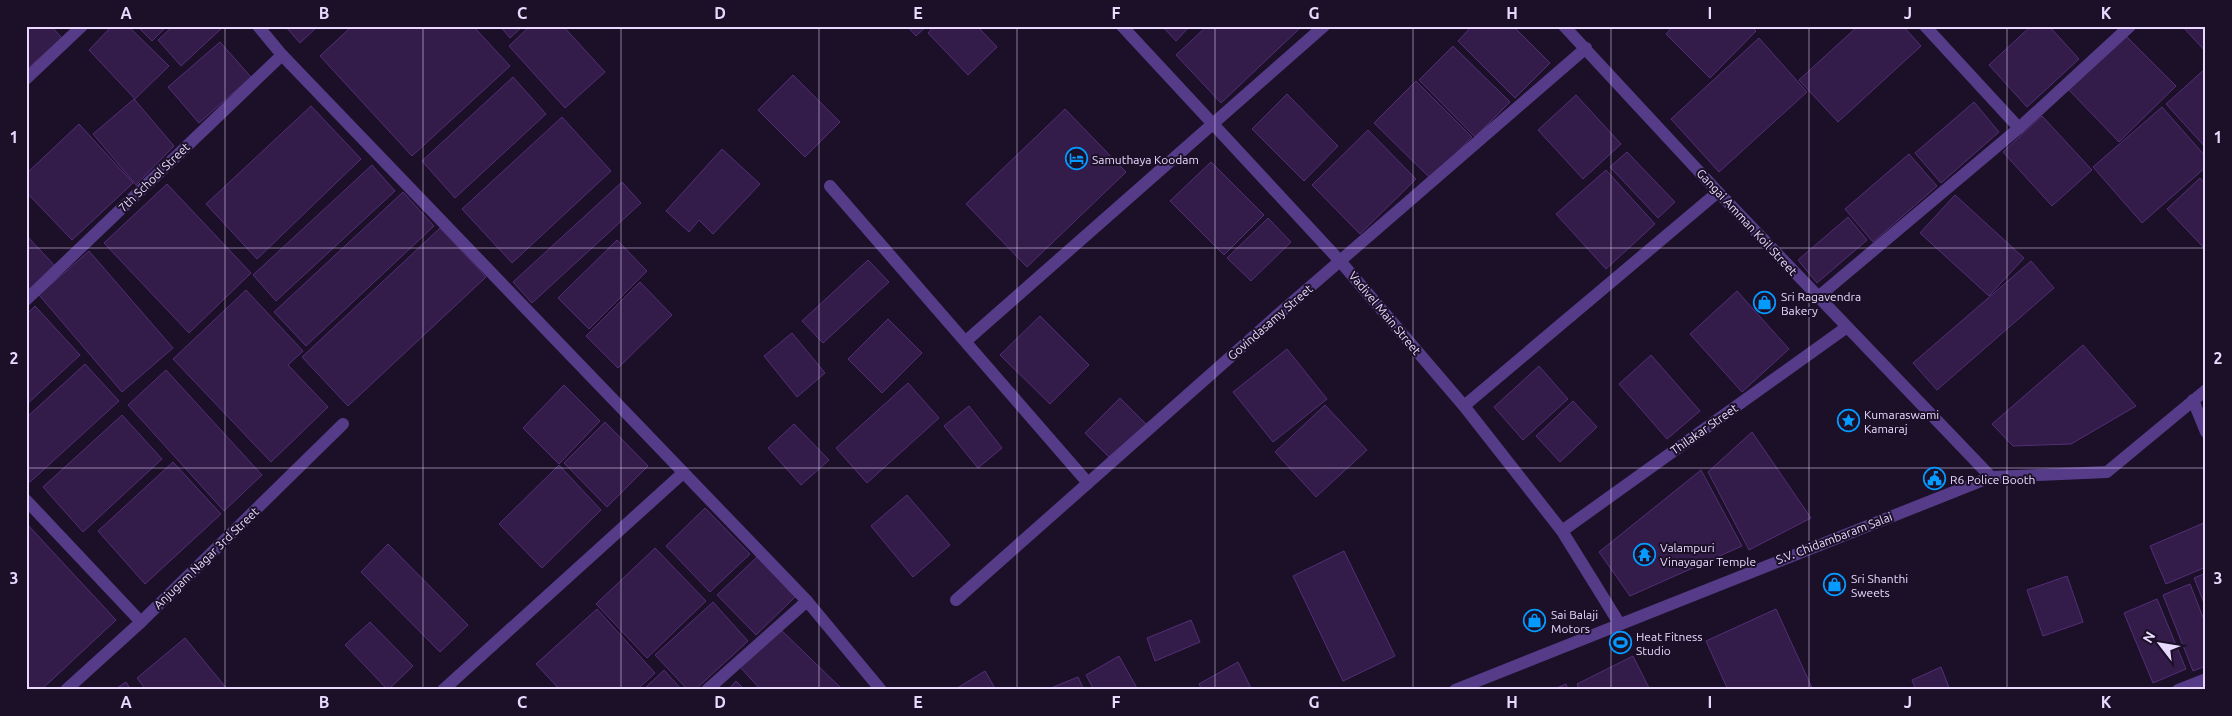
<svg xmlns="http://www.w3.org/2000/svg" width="2232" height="716" font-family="Ubuntu,sans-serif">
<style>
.building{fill:#341c4a;stroke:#532e76}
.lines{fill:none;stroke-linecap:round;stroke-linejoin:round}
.minor{stroke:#563c88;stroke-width:12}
.grid{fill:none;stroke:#e9d9ff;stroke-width:1;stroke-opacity:0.55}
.labels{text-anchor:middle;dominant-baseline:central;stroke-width:4;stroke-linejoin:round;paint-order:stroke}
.poi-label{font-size:12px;fill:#e9d9ff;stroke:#1c1029;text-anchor:start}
.street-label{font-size:12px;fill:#e9d9ff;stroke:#1c1029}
.neatline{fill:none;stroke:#e9d9ff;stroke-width:2}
.grid-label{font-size:16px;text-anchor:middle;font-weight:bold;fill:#e9d9ff}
</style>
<rect width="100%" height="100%" fill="#1c1029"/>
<!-- building -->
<g class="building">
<polygon points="26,26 51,26 62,38 26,70"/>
<polygon points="112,26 128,26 169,66 135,99 89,50"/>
<polygon points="137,26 167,26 152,41"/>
<polygon points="173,26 224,26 181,66 158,40"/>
<polygon points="285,26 318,26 300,43"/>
<polygon points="352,26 473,26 510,66 412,156 320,56"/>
<polygon points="500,26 523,26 510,38"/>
<polygon points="530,26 563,26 605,72 565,108 509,46"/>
<polygon points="907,26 927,26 916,36"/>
<polygon points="934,26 977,26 997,47 968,75 928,33"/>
<polygon points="1162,26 1190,26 1176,41"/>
<polygon points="1207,26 1297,26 1299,29 1221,103 1176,55"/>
<polygon points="1472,26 1513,26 1550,63 1515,98 1458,41"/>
<polygon points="1673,26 1751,26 1756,31 1710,78 1666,34"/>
<polygon points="1858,26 1903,26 1921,46 1838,122 1799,80"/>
<polygon points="2031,26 2049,26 2079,59 2027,107 1989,65"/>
<polygon points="2182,26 2206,26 2206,52"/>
<polygon points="2125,35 2176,86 2119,142 2069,90"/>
<polygon points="1759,38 1807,92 1719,172 1671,119"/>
<polygon points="220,42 251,77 199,123 168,87"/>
<polygon points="1453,46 1510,102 1475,137 1419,80"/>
<polygon points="2206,68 2206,148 2166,104"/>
<polygon points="793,75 840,122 805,157 758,110"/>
<polygon points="513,77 546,114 455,198 422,161"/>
<polygon points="1416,81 1472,137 1431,179 1374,123"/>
<polygon points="1287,94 1338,146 1304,181 1252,129"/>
<polygon points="1576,95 1621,144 1583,179 1538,130"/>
<polygon points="134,99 174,146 136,185 93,134"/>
<polygon points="1974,102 1999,132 1941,183 1915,153"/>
<polygon points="311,106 361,159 257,259 206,204"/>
<polygon points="2162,107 2206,157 2206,167 2142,223 2093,167"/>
<polygon points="1065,109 1126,172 1027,267 966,204"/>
<polygon points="2042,116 2092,170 2052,206 2003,152"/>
<polygon points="562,117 611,171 512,263 462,209"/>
<polygon points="79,124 133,183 72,240 26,192 26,174"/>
<polygon points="1368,130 1416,179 1360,234 1312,185"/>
<polygon points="722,149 760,184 713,234 699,220 689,232 666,211"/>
<polygon points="1627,152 1675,202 1658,218 1610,167"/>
<polygon points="1909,154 1937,186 1873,242 1845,209"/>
<polygon points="1211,162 1264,215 1224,255 1170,201"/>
<polygon points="372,165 395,191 276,301 253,275"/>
<polygon points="1606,170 1655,224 1606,269 1556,214"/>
<polygon points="2200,178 2206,185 2206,250 2167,209"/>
<polygon points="622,182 641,203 532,303 513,282"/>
<polygon points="167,184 251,273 189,333 104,243"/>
<polygon points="403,192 434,226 306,346 274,312"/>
<polygon points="1955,195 2024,258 1989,296 1920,233"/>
<polygon points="1848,217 1867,240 1817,283 1798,260"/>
<polygon points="1268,218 1291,242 1251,281 1227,258"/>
<polygon points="440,228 486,277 348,406 302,357"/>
<polygon points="26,235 56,267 26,294"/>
<polygon points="617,240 647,271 589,329 558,298"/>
<polygon points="89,251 173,348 122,392 39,295"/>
<polygon points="868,260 889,282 823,343 802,321"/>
<polygon points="2031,261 2054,288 1937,390 1913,363"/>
<polygon points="640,282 672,315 618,368 586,336"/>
<polygon points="246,290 303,351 288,365 328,407 271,462 173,359"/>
<polygon points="1737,291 1789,349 1742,392 1690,334"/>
<polygon points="35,306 80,355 26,405 26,315"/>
<polygon points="1040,316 1089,365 1050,404 1000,355"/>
<polygon points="888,319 922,353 882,393 848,359"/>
<polygon points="792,333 825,373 797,397 764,356"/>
<polygon points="2083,345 2136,406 2071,444 2013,446 1992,424"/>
<polygon points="1287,349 1327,399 1273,442 1233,392"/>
<polygon points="1651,355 1700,411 1667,439 1619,384"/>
<polygon points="85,364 119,401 30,482 26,477 26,418"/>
<polygon points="1539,366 1568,399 1523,440 1494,407"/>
<polygon points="166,370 262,475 224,511 128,405"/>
<polygon points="908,383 939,418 867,483 836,448"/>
<polygon points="564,385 600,421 559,464 523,428"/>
<polygon points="1120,398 1146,424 1111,459 1085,433"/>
<polygon points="1573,401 1597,427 1560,462 1536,436"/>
<polygon points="1325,405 1367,450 1316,497 1275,452"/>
<polygon points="969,406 1002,448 978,468 944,426"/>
<polygon points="122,415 162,459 83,532 43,487"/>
<polygon points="605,422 648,466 607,507 564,463"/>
<polygon points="794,424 829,460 801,485 768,448"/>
<polygon points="1752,432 1811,518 1749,550 1708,472"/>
<polygon points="173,462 221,514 145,584 98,531"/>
<polygon points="559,465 601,510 542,568 499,524"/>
<polygon points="1701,470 1742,546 1630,596 1599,552"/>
<polygon points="907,495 950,545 913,577 871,526"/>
<polygon points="705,508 750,554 710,592 666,546"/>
<polygon points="2206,522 2206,567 2166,584 2150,546"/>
<polygon points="26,523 116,620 41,690 26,690"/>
<polygon points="388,544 468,625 440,652 361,572"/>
<polygon points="655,548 706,601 647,658 596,604"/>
<polygon points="1344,551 1395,656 1343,681 1293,576"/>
<polygon points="757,557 795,597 756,635 717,595"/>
<polygon points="2206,573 2206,608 2194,578"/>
<polygon points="2067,576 2083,622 2043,636 2027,590"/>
<polygon points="2190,584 2206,625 2206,666 2193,671 2163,595"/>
<polygon points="2157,599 2186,669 2153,683 2124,613"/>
<polygon points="713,602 748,641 695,690 688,690 655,655"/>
<polygon points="597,609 655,673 637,690 560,690 536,664"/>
<polygon points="1776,609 1813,690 1728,690 1706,641"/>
<polygon points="1191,620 1200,642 1155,661 1147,638"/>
<polygon points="370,622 413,666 388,690 345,645"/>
<polygon points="778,627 843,690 761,690 740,667"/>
<polygon points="185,638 228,690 146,690 137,678"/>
<polygon points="1119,656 1138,690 1094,690 1086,675"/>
<polygon points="1633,656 1650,690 1579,690 1577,684"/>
<polygon points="1238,662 1252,690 1202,690 1199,684"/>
<polygon points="1941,667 1950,690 1916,690 1912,680"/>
<polygon points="664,670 682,690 643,690"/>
<polygon points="985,671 996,690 954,690"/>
<polygon points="1078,677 1084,690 1046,690"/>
<polygon points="736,681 745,690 728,690"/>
<polygon points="126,682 131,690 114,690"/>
<polygon points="1566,684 1568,690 1552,690"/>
</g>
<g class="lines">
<!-- minor -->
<g class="minor">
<polyline points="258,26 282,55 807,601 881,690"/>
<polyline points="1122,26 1340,261 1464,406 1562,531 1619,623"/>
<polyline points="1564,26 1718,192 1991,477"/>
<polyline points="1925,26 2019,128"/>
<polyline points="26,79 82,26"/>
<polyline points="830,186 1088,483"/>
<polyline points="1818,297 2019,128 2130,26"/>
<polyline points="26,300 282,55"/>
<polyline points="966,341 1324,26"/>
<polyline points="2193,400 2206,432"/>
<polyline points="1464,406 1718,192"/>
<polyline points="26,500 141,622"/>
<polyline points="1562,531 1847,327"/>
<polyline points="956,600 1281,312 1586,48"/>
<polyline points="66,690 141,622 343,424"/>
<polyline points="443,690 683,473"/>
<polyline points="707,690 807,601"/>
<polyline points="1455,690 1991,477 2107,472 2206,390"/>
<polyline points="2178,690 2206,679"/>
</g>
</g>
<!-- grid -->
<path class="grid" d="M 225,26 L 225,690M 423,26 L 423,690M 621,26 L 621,690M 819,26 L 819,690M 1017,26 L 1017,690M 1215,26 L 1215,690M 1413,26 L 1413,690M 1611,26 L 1611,690M 1809,26 L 1809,690M 2007,26 L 2007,690M 26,248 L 2206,248M 26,468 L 2206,468"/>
<!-- icons -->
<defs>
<symbol id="hotel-ring" viewBox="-11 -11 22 22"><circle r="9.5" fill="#1c1029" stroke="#059aff" stroke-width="1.5"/><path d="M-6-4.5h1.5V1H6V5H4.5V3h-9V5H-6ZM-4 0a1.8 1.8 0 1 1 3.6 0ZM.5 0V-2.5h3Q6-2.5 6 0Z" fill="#059aff"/></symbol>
<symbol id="shop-ring" viewBox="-11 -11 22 22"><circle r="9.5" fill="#1c1029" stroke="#059aff" stroke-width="1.5"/><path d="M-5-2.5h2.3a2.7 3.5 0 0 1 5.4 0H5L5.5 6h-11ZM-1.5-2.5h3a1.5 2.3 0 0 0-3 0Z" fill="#059aff"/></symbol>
<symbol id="sight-ring" viewBox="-11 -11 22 22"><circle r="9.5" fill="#1c1029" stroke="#059aff" stroke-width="1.5"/><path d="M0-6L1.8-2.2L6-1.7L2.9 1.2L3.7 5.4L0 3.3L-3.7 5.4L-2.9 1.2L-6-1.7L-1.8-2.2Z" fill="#059aff"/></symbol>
<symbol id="civic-ring" viewBox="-11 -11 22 22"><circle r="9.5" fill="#1c1029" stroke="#059aff" stroke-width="1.5"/><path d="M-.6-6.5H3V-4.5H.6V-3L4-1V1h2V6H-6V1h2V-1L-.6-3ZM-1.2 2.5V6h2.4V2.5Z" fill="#059aff"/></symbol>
<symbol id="temple-ring" viewBox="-11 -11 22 22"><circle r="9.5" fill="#1c1029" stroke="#059aff" stroke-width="1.5"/><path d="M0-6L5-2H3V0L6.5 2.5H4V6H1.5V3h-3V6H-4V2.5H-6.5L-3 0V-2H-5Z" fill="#059aff"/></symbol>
<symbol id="stadium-ring" viewBox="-11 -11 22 22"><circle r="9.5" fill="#1c1029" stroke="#059aff" stroke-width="1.5"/><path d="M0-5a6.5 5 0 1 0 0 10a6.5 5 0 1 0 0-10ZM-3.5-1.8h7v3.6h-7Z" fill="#059aff"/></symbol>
</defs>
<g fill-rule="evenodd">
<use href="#hotel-ring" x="1064" y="146" width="25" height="25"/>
<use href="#shop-ring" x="1752" y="290" width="25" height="25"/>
<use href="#sight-ring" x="1836" y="408" width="25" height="25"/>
<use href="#civic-ring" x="1922" y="466" width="25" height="25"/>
<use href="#temple-ring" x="1632" y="542" width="25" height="25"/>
<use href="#shop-ring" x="1822" y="572" width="25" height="25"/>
<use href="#shop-ring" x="1522" y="608" width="25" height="25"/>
<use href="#stadium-ring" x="1608" y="630" width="25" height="25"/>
</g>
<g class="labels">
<!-- poi labels -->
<g class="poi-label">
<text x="1092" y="159">Samuthaya Koodam</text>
<text x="1781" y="296">Sri Ragavendra<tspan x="1781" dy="14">Bakery</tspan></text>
<text x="1864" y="414">Kumaraswami<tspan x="1864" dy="14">Kamaraj</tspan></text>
<text x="1950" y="479">R6 Police Booth</text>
<text x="1660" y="547">Valampuri<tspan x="1660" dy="14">Vinayagar Temple</tspan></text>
<text x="1851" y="578">Sri Shanthi<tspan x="1851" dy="14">Sweets</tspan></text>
<text x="1551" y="614">Sai Balaji<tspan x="1551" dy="14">Motors</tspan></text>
<text x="1636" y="636">Heat Fitness<tspan x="1636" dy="14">Studio</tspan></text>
</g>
<!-- street labels -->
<g class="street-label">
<text transform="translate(154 177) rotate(-44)">7th School Street</text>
<text transform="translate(1747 222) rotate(47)">Gangai Amman Koil Street</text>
<text transform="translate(1385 313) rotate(50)">Vadivel Main Street</text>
<text transform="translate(1270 322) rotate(-41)">Govindasamy Street</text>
<text transform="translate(1704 429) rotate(-35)">Thilakar Street</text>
<text transform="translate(1834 538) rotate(-21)">S.V. Chidambaram Salai</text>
<text transform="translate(206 558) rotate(-44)">Anjugam Nagar 3rd Street</text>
</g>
</g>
<!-- border -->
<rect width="2232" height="716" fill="none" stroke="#1c1029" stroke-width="55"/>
<!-- north arrow -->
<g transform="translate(2160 644) rotate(301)" stroke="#1c1029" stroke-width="4" paint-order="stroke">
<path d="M0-4L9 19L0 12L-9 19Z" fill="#e9d9ff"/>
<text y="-8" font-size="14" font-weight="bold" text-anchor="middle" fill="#e9d9ff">N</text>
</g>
<rect x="28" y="28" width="2176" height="660" class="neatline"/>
<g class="grid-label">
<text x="126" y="19">A</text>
<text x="324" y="19">B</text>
<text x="522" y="19">C</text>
<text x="720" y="19">D</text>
<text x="918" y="19">E</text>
<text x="1116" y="19">F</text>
<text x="1314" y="19">G</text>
<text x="1512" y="19">H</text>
<text x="1710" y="19">I</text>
<text x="1908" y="19">J</text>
<text x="2106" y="19">K</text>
<text x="14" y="143">1</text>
<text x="2218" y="143">1</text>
<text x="14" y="364">2</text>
<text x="2218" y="364">2</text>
<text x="14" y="584">3</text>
<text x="2218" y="584">3</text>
<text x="126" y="708">A</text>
<text x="324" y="708">B</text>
<text x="522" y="708">C</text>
<text x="720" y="708">D</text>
<text x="918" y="708">E</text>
<text x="1116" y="708">F</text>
<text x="1314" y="708">G</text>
<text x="1512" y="708">H</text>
<text x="1710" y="708">I</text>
<text x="1908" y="708">J</text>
<text x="2106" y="708">K</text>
</g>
</svg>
